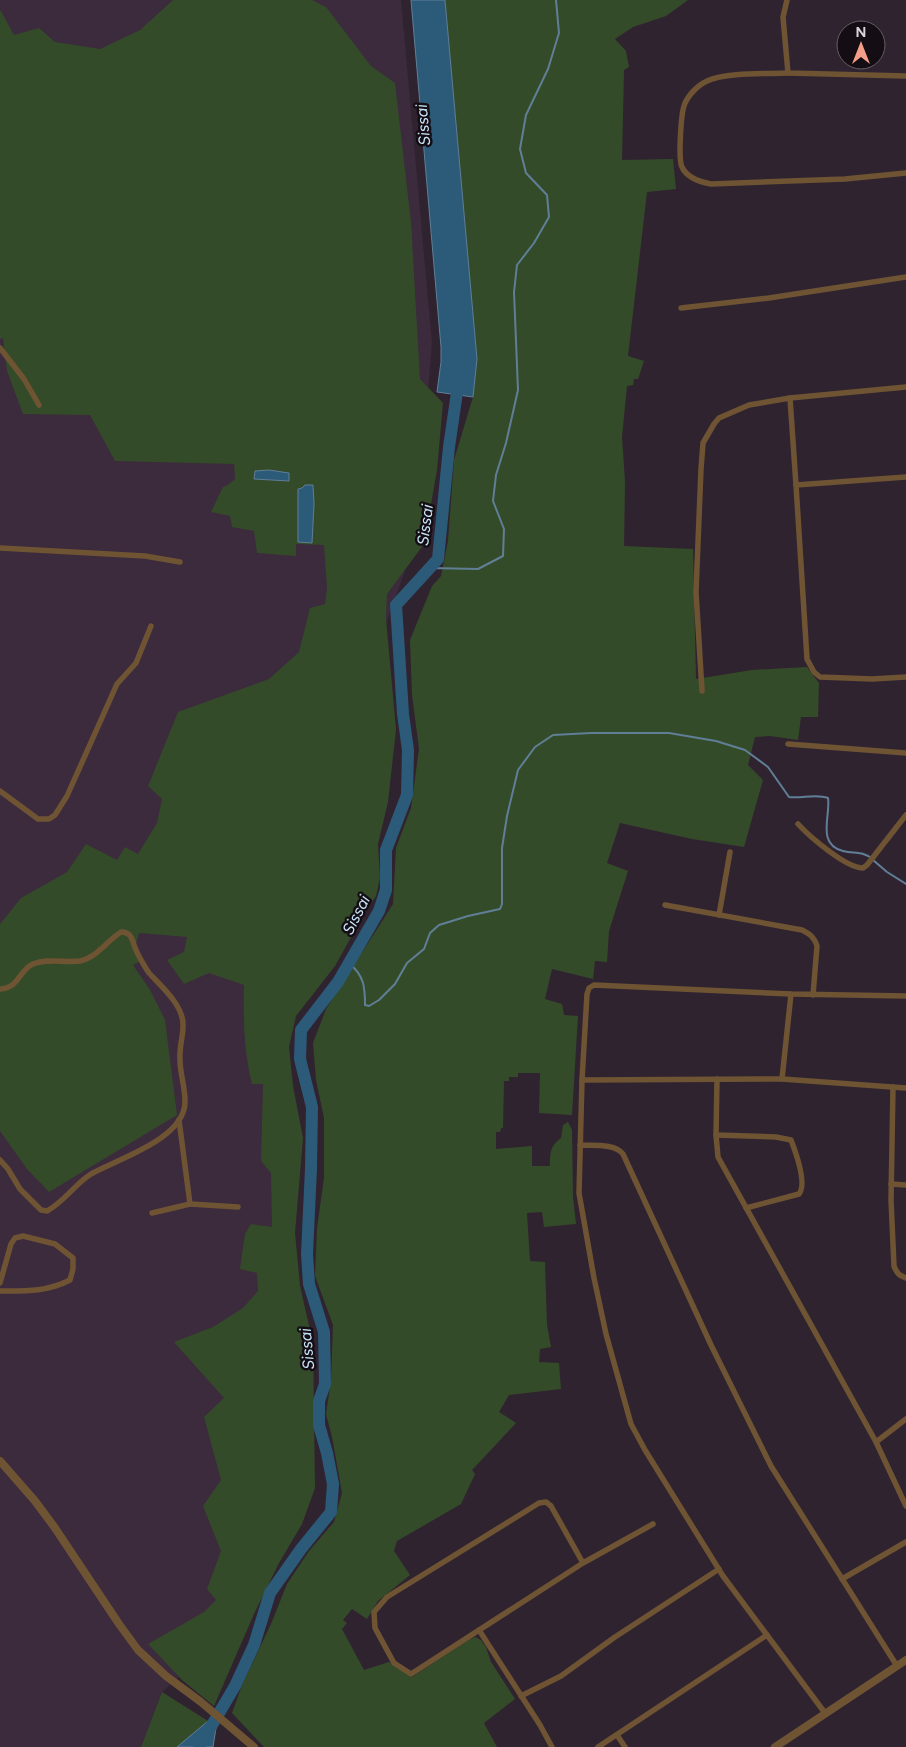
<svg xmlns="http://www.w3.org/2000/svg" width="906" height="1747" font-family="Figtree,sans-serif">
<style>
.built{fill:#3c2a3d}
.green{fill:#344b29;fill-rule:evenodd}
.water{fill:#2b5b79;stroke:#607f97}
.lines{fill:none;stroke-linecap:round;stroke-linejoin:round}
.stream{stroke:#607f97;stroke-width:2}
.river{stroke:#2b5b79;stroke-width:12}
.minor{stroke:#6e5433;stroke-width:5.5}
.tertiary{stroke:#6e5433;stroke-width:8}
.labels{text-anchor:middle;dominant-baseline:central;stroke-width:5;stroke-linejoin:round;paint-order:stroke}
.water-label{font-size:16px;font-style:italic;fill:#c8e5f9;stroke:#140e14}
</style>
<rect width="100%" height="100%" fill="#302330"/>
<!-- built -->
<polygon class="built" points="0,0 401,0 432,343 416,540 380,641 286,1015 291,1234 231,1630 162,1692 141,1747 0,1747"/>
<!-- green -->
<g class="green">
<path d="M 173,0 L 312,0 L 326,7 L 371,66 L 395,83 L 411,222 L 420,379 L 443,403 L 437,470 L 424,544 L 387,594 L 386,619 L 396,729 L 388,802 L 378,844 L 380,878 L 376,896 L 365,912 L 335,966 L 296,1016 L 289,1047 L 293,1086 L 303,1138 L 295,1233 L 300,1286 L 313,1343 L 315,1488 L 302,1524 L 279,1563 L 254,1614 L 214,1706 L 182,1680 L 148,1644 L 204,1612 L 216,1600 L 207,1589 L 221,1551 L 203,1506 L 221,1480 L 204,1417 L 224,1398 L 174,1342 L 213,1327 L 243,1308 L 258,1291 L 257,1273 L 240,1269 L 245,1234 L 251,1224 L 272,1227 L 271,1173 L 261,1161 L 263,1084 L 252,1084 C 244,1052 243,1018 244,985 L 209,973 L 184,984 L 167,960 L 184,952 L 187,937 L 139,933 L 134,951 L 139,962 L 133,965 L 150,990 L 165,1020 L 177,1115 L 49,1192 L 27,1169 L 0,1131 L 0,924 L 21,898 L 67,872 L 86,844 L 117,860 L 125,847 L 138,854 L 157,823 L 162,799 L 148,786 L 178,712 L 269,679 L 299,652 L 310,608 L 325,604 L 327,588 L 324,545 L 296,544 L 296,556 L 257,553 L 254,531 L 232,527 L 230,516 L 211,512 L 223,487 L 228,485 L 235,479 L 234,464 L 115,461 L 90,415 L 23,414 L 7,371 L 3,338 L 0,339 L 0,11 L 1,11 L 14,35 L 39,28 L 55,42 L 100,49 L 140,30 ZM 254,472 L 289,474 L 289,481 L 254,479 ZM 313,486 L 314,504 L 313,520 L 298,515 L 298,489 Z"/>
<path d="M 445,0 L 688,0 L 666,16 L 633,27 L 615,39 L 626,51 L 629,67 L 624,70 L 622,160 L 673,159 L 676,189 L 647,192 L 628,356 L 644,361 L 638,379 L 634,379 L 633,385 L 627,386 L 622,437 L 625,482 L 624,546 L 693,549 L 696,679 L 752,670 L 807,667 L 819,683 L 818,717 L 801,717 L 798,740 L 770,736 L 755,737 L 748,765 L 763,780 L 744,847 L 692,839 L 620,823 L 607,863 L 628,871 L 609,931 L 607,962 L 595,961 L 593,979 L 552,969 L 545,999 L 562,1004 L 564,1015 L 578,1016 L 572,1115 L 539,1113 L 540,1073 L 518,1073 L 518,1077 L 509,1077 L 509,1081 L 504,1081 L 503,1128 L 501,1128 L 500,1132 L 496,1132 L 496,1149 L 532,1146 L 532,1166 L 550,1166 C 550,1153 550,1146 561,1138 L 563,1125 L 568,1122 L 572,1130 L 573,1197 L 576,1224 L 544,1227 L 542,1212 L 527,1213 L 530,1261 L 545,1262 L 547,1325 L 551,1347 L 540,1349 L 539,1362 L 559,1363 L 561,1389 L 509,1395 L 499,1412 L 516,1423 L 472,1470 L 475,1474 L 461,1504 L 397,1541 L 394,1551 L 410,1575 L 378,1601 L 367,1619 L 352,1609 L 343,1620 L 347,1623 L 342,1629 L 364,1670 L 389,1662 L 412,1677 L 467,1641 L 475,1637 L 481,1640 L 486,1647 L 491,1662 L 515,1699 L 484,1723 L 497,1747 L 264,1747 L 232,1713 L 242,1685 L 271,1624 L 287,1584 L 309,1551 L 334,1522 L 342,1493 L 332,1437 L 326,1414 L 331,1380 L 333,1325 L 315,1276 L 317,1228 L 324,1178 L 324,1118 L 316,1080 L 313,1043 L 326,1009 L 393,904 L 396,848 L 411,808 L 419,749 L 412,695 L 410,640 L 432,586 L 441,576 L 448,541 L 454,460 L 473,397 L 477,359 Z"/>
<polygon points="162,1692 208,1721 177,1747 141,1747"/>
</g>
<!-- water -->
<g class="water">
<polygon points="411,0 445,0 477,359 473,397 437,392 441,362 441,347"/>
<polygon points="269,470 289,473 289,481 254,479 255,471"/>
<polygon points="305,485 313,485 314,504 312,543 298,542 298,489 302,488"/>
<polygon points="208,1721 216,1728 213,1747 177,1747"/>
</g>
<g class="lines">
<!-- stream -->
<g class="stream">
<polyline points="429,568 478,569 503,556 504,529 493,501 496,475 506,443 518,390 514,292 517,265 534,243 549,217 547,195 526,173 520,149 526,115 548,69 559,33 556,0"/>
<polyline points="873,860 887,872 906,884"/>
<path d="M 349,963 C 364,976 365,986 365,1005 L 369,1006 L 379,1000 L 395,984 L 407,963 L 424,949 L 430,933 L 439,925 L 468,916 L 500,909 L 502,904 L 502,848 L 507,816 L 518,770 L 535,747 L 553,735 L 591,733 L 669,733 L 716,741 L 745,750 L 768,767 L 789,797 C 802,799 815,793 828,798 C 831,815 816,844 843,851 C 854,854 859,850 870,857"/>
</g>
<!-- river -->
<polyline class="river" points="199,1747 235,1686 254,1645 270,1593 301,1549 331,1512 333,1484 327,1453 319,1425 319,1401 325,1384 324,1332 309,1284 307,1254 311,1168 312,1107 300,1059 301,1030 338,982 379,911 386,890 386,850 407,795 408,750 403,714 396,605 438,559 449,447 459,379"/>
<!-- minor -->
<g class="minor">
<polyline points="787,0 783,17 788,73 906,76"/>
<path d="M 788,73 C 766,74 726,72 707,81 C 698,85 687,96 684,106 C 681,115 678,160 682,167 C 687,178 700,182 711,184 L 845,179 L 906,173"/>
<polyline points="681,308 769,298 906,277"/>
<polyline points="0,348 24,379 39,405"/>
<polyline points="790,398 796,485 906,477"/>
<polyline points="796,485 807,659 814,672 820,677 872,679 906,677"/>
<polyline points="0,548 145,556 180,562"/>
<polyline points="702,691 696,592 701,469 703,443 714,424 719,418 749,405 790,398 906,387"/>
<polyline points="788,744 906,753"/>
<polyline points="0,791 38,819 49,819 55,815 67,796 117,684 136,663 151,626"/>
<path d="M 798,824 C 810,837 846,868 863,868 L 867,865 L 906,815"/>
<path d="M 665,905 L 802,930 C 810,934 814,937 817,946 L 813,995"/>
<polyline points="719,915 730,852"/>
<path d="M 0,989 C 19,988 19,970 33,964 C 48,958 64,963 80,961 C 96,958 108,940 121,932 C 133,932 132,942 136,950 C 138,955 146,969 149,973 C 162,987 184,1006 183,1026 C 183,1037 179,1048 180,1060 C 180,1073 185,1087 185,1101 C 186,1139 117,1159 91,1174 C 75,1184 64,1202 47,1211 L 41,1210 L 20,1189 L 8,1169 L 0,1160"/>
<polyline points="717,1079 716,1135 718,1157 876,1442"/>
<polyline points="782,1079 791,994"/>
<polyline points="582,1080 782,1079 906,1088"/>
<path d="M 893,1087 L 891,1200 L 894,1266 C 897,1274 899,1275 906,1278"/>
<polyline points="179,1120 190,1204 238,1207"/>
<path d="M 716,1135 L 776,1137 L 791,1140 C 796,1153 807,1184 799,1194 L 746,1208"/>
<path d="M 580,1145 C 592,1146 615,1143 623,1154 L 711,1345 L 771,1466 L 897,1666"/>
<polyline points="891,1184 906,1185"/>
<polyline points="152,1213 190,1204"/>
<path d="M 0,1283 L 11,1244 L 15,1238 L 23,1236 L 55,1244 L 73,1258 L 73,1269 L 70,1280 C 47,1292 25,1291 0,1291"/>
<polyline points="906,1419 876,1442 906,1506"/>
<polyline points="583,1563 551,1506 546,1502 539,1503 387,1597 374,1612 375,1628 394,1663 411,1674 583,1563 653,1524"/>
<polyline points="842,1579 906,1542"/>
<polyline points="479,1630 540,1725 552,1747"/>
<polyline points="521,1696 561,1676 615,1637 719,1569"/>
<polyline points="825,1713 723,1576 645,1450 631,1424 606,1334 594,1278 579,1193 582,1080 587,994 589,988 594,985 791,994 906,996"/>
<polyline points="617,1735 625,1747"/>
<polyline points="598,1747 767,1635"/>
</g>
<!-- tertiary -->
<g class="tertiary">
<polyline points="0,1461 35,1501 55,1528 119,1624 138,1650 166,1676 201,1702 254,1747"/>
<polyline points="775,1747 906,1660"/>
</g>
</g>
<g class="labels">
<!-- water labels -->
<g class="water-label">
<text transform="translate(423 125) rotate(-95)">Sissai</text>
<text transform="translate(425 525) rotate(-83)">Sissai</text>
<text transform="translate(356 915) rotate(-63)">Sissai</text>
<text transform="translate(307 1349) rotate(-95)">Sissai</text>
</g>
</g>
<!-- north arrow -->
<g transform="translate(861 45)"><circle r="24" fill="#140e14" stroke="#645d64"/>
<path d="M0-4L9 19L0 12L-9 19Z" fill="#f49e89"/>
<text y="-8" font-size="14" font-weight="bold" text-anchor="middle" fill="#dcd3dc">N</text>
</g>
</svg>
